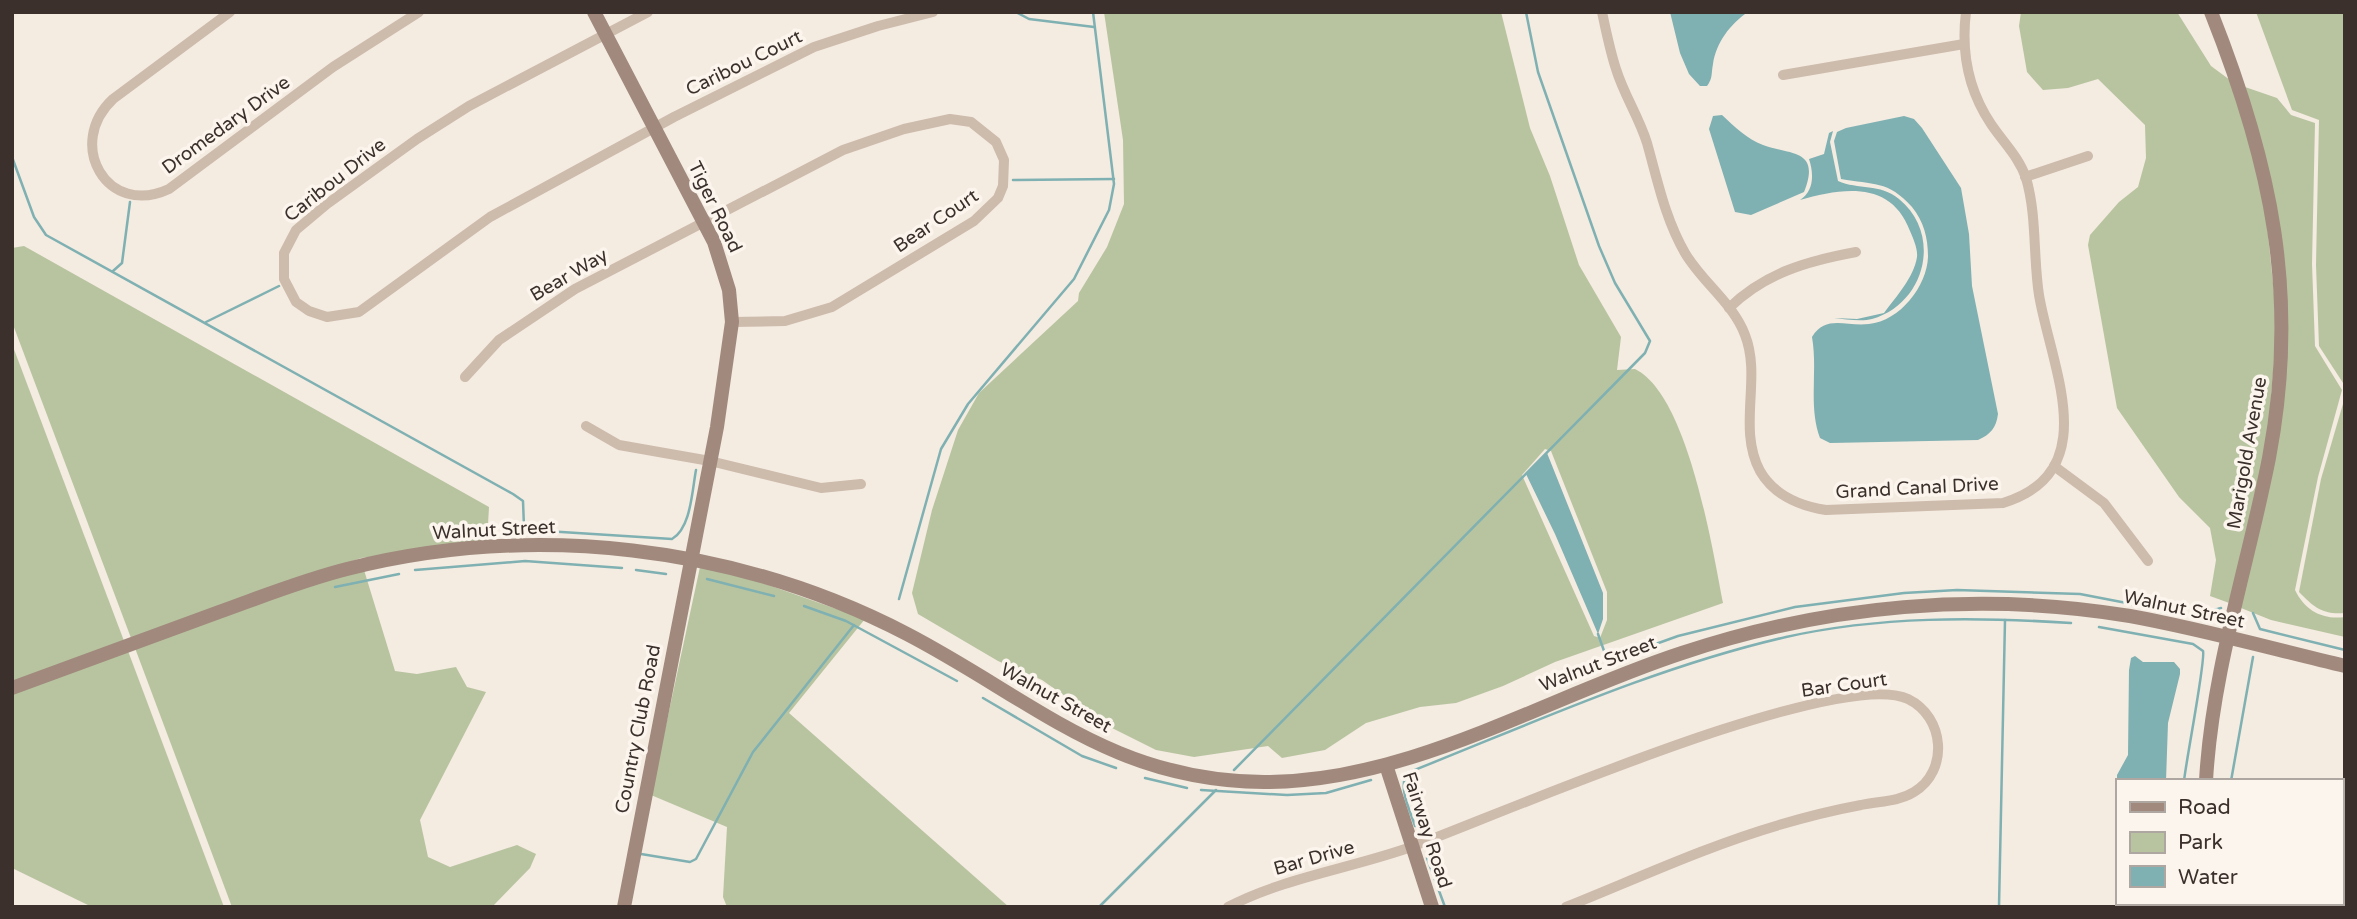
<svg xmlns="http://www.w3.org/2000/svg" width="2357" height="919" font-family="'Varela Round',sans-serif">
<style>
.green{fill:#b8c4a0;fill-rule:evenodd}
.water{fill:#7fb0b2}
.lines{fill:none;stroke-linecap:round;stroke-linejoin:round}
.stream{stroke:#7fb0b2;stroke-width:2.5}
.street{stroke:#cdbbac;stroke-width:10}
.secondary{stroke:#a18a7d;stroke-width:14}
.labels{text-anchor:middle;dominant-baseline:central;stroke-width:7;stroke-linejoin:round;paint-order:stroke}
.street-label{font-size:19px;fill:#3b302b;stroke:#fbf5ee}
</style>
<rect width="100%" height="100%" fill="#f4ebe1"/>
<!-- green -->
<g class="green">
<path d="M 1104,12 L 1501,12 L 1530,128 L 1550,176 L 1579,265 L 1621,337 L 1617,370 L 1635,369 C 1688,395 1712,547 1723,603 L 1555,662 L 1503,686 L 1456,703 L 1420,707 L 1366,723 L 1325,750 L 1282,758 L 1268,746 L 1194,757 L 1156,750 L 1106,725 L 1042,680 L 998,661 L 918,614 L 912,593 L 932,510 L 958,430 L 979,393 L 1078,301 L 1079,293 L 1107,247 L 1124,204 L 1123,140 ZM 1545,449 L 1551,451 L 1607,592 L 1607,620 L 1600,638 L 1594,636 L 1522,475 Z"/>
<polygon points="2021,12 2177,12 2211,66 2234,83 2263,185 2277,323 2268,436 2232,604 2210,596 2216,560 2210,528 2179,497 2117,408 2088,245 2090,235 2119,202 2138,187 2146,158 2145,125 2098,79 2068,88 2043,90 2027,72 2019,26"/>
<polygon points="2256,12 2345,12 2345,386 2319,346 2316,265 2319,120 2292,110"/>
<path d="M 2245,87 L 2277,98 L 2291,115 L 2315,123 L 2312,264 L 2315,346 L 2342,390 L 2318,477 L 2295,590 C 2305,611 2323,620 2345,617 L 2345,637 L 2271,620 L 2241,608 L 2278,433 L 2272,183 Z"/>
<polygon points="24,246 489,507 487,542 361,558 131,638 12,322 12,248"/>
<polygon points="12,344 124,641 12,683"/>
<path d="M 2345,397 L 2345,613 C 2322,615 2314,607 2299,592 L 2321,479 Z"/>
<polygon points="700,567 751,579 865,619 789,713 1009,907 727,907 723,897 727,827 651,795"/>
<polygon points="364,570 395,671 417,674 456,667 467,687 486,692 420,820 428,857 450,867 517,845 536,854 530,868 492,907 232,907 135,648 303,587"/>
<polygon points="128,651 224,907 92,907 12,868 12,694"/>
</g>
<!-- water -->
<g class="water">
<path d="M 1670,12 L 1748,12 C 1730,24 1716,43 1713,64 C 1711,74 1713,78 1707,86 L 1700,86 L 1689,74 L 1680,53 Z"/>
<path d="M 1722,115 C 1735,127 1747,139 1763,145 C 1791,155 1821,149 1804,192 L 1751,215 L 1735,212 L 1709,129 L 1713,116 Z"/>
<path d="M 1904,116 L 1914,119 L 1922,128 L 1961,188 L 1969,234 L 1972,286 L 1998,414 C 1996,428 1991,434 1978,440 L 1830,443 L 1820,438 C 1808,406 1818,371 1812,337 C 1826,314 1846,327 1869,324 C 1900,321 1927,286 1928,257 C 1928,238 1924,222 1912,207 C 1888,180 1873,185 1841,179 L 1834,141 L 1837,132 L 1846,128 Z"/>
<path d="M 1833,131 L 1830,142 L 1838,181 C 1858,190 1880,183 1899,199 C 1943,235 1925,304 1872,319 C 1861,322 1845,319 1834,318 L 1857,319 L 1884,313 C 1896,297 1914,277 1917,257 C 1918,249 1913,238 1910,231 C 1891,180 1842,188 1800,200 C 1814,191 1814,174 1809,159 L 1824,154 L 1829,133 Z"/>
<polygon points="1547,453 1603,593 1603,619 1598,634 1555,534 1526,474"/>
<polygon points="2135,656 2143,662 2174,662 2180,669 2180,674 2168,723 2166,781 2117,781 2117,790 2117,775 2128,755 2129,670 2131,658"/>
</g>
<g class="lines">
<!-- stream -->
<g class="stream">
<polyline points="1016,12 1029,19 1094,27"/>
<path d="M 12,157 L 34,217 L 46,235 L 513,494 L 523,501 L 524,527 L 530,530 L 672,539 C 691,528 692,491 696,470"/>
<polyline points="1013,180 1114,179"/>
<polyline points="113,271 122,263 130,202"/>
<polyline points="206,322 279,286"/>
<polyline points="415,570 525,561 622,568"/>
<polyline points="636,570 666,574"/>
<polyline points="707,579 774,596"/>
<polyline points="335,587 399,574"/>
<polyline points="899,599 941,449 968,404 1074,279 1109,210 1114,184 1093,12"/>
<polyline points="804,606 846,621 957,681"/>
<polyline points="2253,613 2260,629 2345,650"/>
<path d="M 2099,627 L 2193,644 L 2203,651 C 2206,659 2186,761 2184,781"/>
<polyline points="1598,634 1608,662 1619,658"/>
<polyline points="1628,654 1678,636 1795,607 1904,593 1957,590 2080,594 2194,616 2221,608"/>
<polyline points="983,698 1082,756 1116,768"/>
<polyline points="1234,770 1645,353 1650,341 1615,283 1599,246 1538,72 1526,12"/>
<polyline points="1145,778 1187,788"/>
<polyline points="2231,781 2253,657"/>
<polyline points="1201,790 1287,795 1326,793 1371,780"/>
<path d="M 1415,826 C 1410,810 1398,788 1407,773 C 1531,724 1655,667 1786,637 C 1880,616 1977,617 2071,623"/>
<polyline points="641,854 690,862 696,859 753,752 854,625"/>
<polyline points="1427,858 1445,907"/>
<polyline points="2232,903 2232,907"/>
<polyline points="1099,907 1216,790"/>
<polyline points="1999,907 2005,620"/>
</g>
<!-- street -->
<g class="street">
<path d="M 230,12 L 113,99 C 65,144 107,218 169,189 L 333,67 L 419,12"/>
<polyline points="648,12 469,106 417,139 327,204 296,230 284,253 284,279 296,302 309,311 327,317 359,312 490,217 674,117 814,47 878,26 933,12"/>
<path d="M 1602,12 C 1606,31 1610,51 1616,69 C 1624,95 1639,117 1647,143 C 1658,182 1665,218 1685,253 C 1702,282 1733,303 1745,335 C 1762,378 1737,428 1760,471 C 1774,495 1800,506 1826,510 L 2003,503 C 2105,472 2051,367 2039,295 C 2033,257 2037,215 2026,178 C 2019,157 2003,142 1991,124 C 1969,91 1961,52 1966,12"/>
<polyline points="1783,75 1964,44"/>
<polyline points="2025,177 2088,156"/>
<path d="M 1729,308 C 1765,273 1807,261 1856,252"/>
<polyline points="465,377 499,340 575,289 843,150 904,129 950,119 971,122 996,142 1004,160 1003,186 998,198 974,221 832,307 785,321 732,322"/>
<polyline points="586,426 619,445 710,461 821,488 861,484"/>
<polyline points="2054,466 2104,503 2148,561"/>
<path d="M 1228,907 C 1283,878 1352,868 1411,847 C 1496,816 1838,666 1908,699 C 1945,717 1949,771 1914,792 C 1898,802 1878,801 1861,805 C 1834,810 1806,817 1779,825 C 1707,846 1636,879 1566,907"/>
</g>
<!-- secondary -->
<g class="secondary">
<polyline points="594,12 714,242 729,290 732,322 717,427 624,907"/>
<path d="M 12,688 C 81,663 150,637 219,612 C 261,597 303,580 347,569 C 533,522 736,545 907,634 C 1032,699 1111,781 1264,782 C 1408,783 1547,697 1682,653 C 1826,605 1980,591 2130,616 C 2202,629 2273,649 2345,666"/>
<polyline points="1386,765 1432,907"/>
<path d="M 2206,781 C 2212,671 2248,565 2269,458 C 2300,295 2271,163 2211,12"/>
<polyline points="2208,903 2208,907"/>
</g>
</g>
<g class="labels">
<!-- street labels -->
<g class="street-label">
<text transform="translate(744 63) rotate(-26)">Caribou Court</text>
<text transform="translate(226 125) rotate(-36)">Dromedary Drive</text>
<text transform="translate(335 180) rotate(-38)">Caribou Drive</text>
<text transform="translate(715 207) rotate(64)">Tiger Road</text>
<text transform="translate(936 221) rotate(-34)">Bear Court</text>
<text transform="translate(569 275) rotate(-30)">Bear Way</text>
<text transform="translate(2247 453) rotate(-80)">Marigold Avenue</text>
<text transform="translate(1917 488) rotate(-3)">Grand Canal Drive</text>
<text transform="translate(494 530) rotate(-3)">Walnut Street</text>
<text transform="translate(2184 609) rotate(12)">Walnut Street</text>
<text transform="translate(1598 664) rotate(-21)">Walnut Street</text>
<text transform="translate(1844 685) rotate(-8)">Bar Court</text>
<text transform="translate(1056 698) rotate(29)">Walnut Street</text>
<text transform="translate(638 729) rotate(-79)">Country Club Road</text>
<text transform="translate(1427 830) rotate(72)">Fairway Road</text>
<text transform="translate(1314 858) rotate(-16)">Bar Drive</text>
</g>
</g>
<!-- border -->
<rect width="2357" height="919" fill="none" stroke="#3b302b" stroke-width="28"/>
<!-- legend -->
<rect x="2116" y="779" width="228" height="126" fill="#fbf5ee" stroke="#aea6a0" stroke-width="2"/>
<rect x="2130" y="802" width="35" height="10" fill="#a18a7d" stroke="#aea6a0" stroke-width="2"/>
<text x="2178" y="814" font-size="21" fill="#3b302b">Road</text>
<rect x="2130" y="832" width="35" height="21" fill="#b8c4a0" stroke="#aea6a0" stroke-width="2"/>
<text x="2178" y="849" font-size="21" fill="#3b302b">Park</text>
<rect x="2130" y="866" width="35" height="21" fill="#7fb0b2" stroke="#aea6a0" stroke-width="2"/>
<text x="2178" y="884" font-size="21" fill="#3b302b">Water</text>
</svg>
